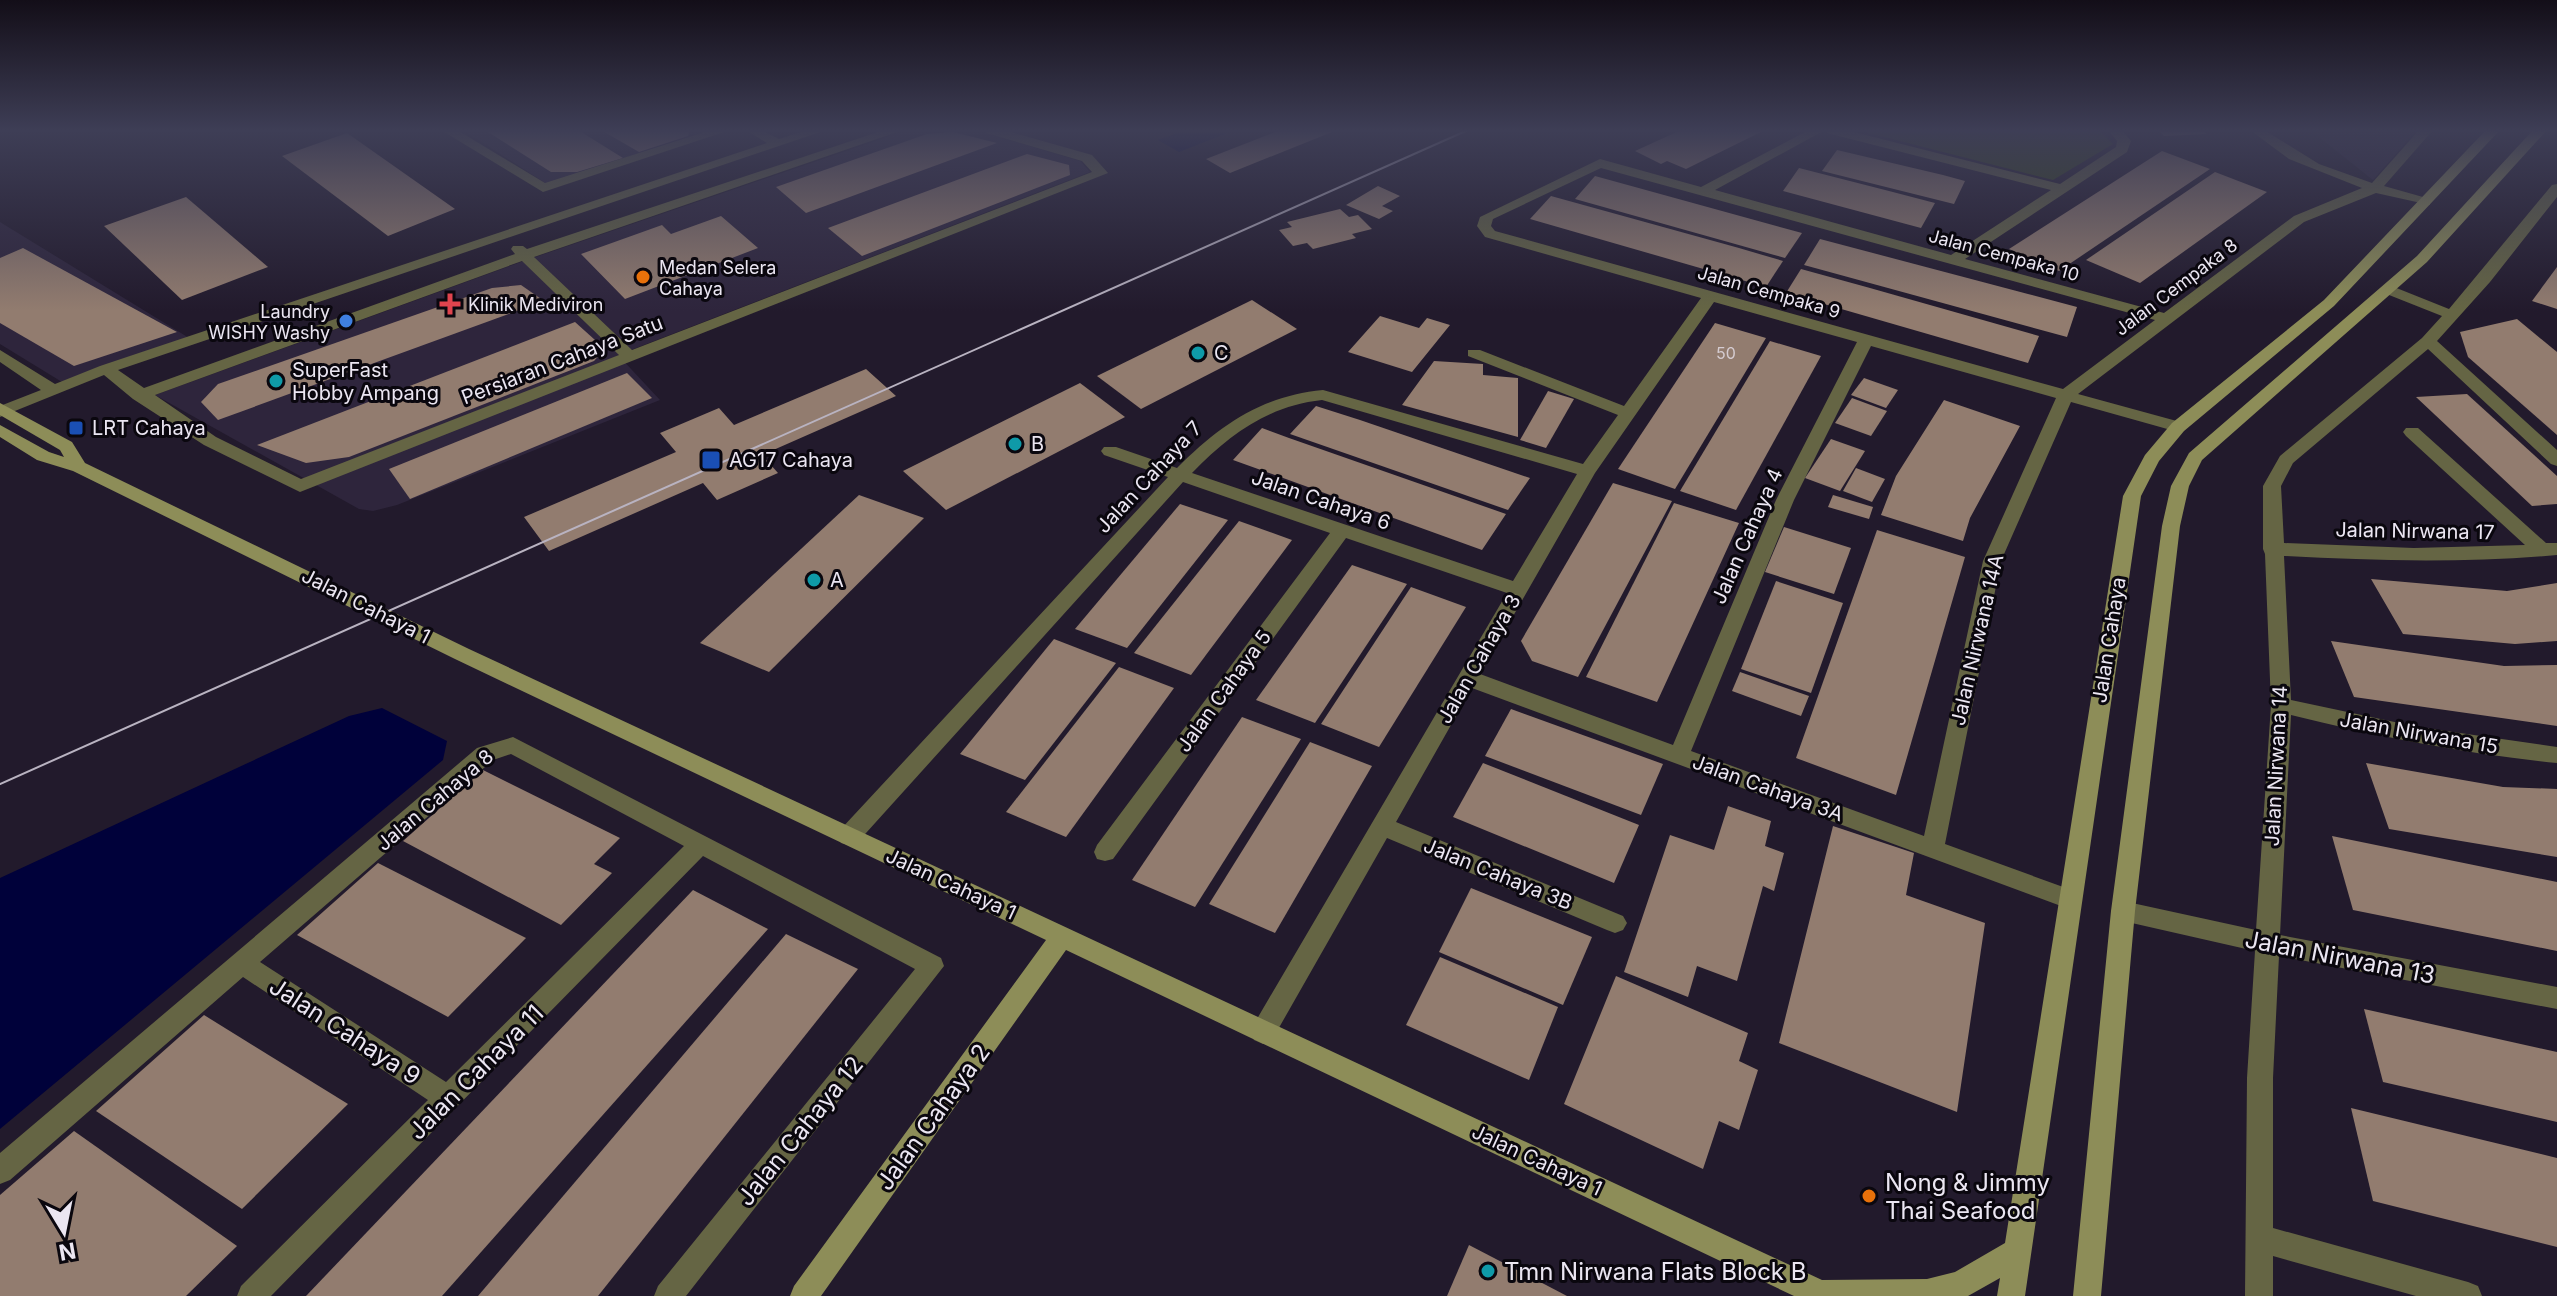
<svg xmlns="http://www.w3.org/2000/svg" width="2557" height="1296" font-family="Inter,sans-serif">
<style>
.built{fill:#2e253c}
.green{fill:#344417}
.water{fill:#00013a}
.building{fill:#927c6f}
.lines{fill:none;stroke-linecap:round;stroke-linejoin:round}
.street{fill:#656544;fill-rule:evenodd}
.secondary{fill:#8d8d58;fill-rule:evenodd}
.tram{stroke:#b9b3c1;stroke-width:2}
.food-dot{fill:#e8710a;stroke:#0a070e;stroke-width:3}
.health-dot{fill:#e0444e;stroke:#0a070e;stroke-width:3}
.shop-dot{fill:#3f7fe0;stroke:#0a070e;stroke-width:3}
.culture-dot{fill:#0f9aa8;stroke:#0a070e;stroke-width:3}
.transit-dot{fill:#1a4fb4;stroke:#0a070e;stroke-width:3}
.labels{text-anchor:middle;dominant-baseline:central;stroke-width:6;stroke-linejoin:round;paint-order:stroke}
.number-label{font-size:16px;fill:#d5ccd1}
.far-street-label{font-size:18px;fill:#ebe6f2;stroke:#0a070e}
.far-poi-label{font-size:18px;fill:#ebe6f2;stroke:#0a070e;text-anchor:start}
.poi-label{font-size:20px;fill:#ebe6f2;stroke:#0a070e;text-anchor:start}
.street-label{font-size:20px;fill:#ebe6f2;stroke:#0a070e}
.near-street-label{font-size:24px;fill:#ebe6f2;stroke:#0a070e}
.near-poi-label{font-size:24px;fill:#ebe6f2;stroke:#0a070e;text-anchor:start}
</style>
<rect width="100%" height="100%" fill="#221a2c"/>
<!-- built -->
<g class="built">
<polygon points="463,130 709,130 547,184"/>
<polygon points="908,130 975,130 1080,161 1090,172 618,355 660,400 397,505 373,511 359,509 155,395 521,262"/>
<polygon points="2310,130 2417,130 2373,180"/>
<polygon points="0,222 189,338 62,382 0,344"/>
</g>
<!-- green -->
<polygon class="green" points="1857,130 2099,130 2113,144 2053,180"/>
<!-- water -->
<g class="water">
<polygon points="1185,130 1235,130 1179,152 1158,140"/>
<polygon points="382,708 447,741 443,760 0,1129 0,878 349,716"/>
</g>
<!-- building -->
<g class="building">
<polygon points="485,130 578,130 623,158 577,172 551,172"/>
<polygon points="601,130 690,130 688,136 639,152"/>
<polygon points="1280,130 1337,130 1230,173 1206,159"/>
<polygon points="1681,130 1765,130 1686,169 1667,161 1661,164 1635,151"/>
<polygon points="2158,130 2202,130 2207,134 2164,136"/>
<polygon points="953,132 997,143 806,213 776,187 927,134"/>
<polygon points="347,133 455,209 388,236 282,156"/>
<polygon points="1837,150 1943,175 1965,181 1954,204 1822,171"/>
<polygon points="2162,151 2210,169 2059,271 2009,249"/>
<polygon points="1027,154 1069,165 1070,175 862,256 828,228"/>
<polygon points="1799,168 1889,191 1935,203 1921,228 1783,191"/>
<polygon points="2215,172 2267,192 2140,283 2086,260"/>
<polygon points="1595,176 1635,187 1802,233 1785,258 1575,199"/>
<polygon points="1378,186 1400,196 1382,206 1393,211 1379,219 1346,205"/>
<polygon points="1551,196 1739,248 1783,261 1766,287 1530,219"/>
<polygon points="186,197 268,267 182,300 104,226"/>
<polygon points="1340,209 1349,217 1358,215 1372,229 1352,234 1356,238 1313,249 1307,243 1293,246 1279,230 1292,227 1287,222"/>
<polygon points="721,216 758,248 625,299 581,254 662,225 671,234"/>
<polygon points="1820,239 2028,294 2077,307 2067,337 1804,265"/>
<polygon points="23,248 177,332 74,366 0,323 0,258"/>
<polygon points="2557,267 2557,309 2532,301"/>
<polygon points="1801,269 1870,288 2039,336 2028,363 1786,293"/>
<polygon points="521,285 544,301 218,420 201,402 218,384 492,288"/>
<polygon points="1252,300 1297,329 1141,409 1097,376"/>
<polygon points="1380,316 1419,328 1427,318 1450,325 1412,372 1348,352"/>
<polygon points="2517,319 2557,352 2557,435 2468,357 2460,332"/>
<polygon points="575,322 605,349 594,361 349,457 306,463 257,445"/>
<polygon points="1715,323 1766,338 1675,489 1618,469"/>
<polygon points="1770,341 1821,356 1736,510 1680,491"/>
<polygon points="1434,361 1483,364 1483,375 1518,378 1518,437 1402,405"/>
<polygon points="866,369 896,396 762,455 778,473 717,500 703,483 549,551 524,517 676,452 660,433 719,408 734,425"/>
<polygon points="627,373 652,398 410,499 389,469"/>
<polygon points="1864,378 1898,390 1886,408 1851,395"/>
<polygon points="1080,383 1125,417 946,510 903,471"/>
<polygon points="1548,391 1574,399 1546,448 1520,440"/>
<polygon points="2467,394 2557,476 2557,504 2532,506 2416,397"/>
<polygon points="1852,398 1887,411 1871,436 1835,423"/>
<polygon points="1944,400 2020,426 1970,518 1963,541 1881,515 1896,476"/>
<polygon points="1316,406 1360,420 1530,478 1508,510 1290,434"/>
<polygon points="1262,428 1289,438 1506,514 1482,550 1233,460"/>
<polygon points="1831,439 1865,451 1840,491 1805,478"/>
<polygon points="1856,468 1885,479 1872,502 1843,491"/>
<polygon points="1613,483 1672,501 1578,677 1532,661 1521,641"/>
<polygon points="859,495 924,518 769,672 700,643"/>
<polygon points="1833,495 1873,507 1869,519 1828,507"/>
<polygon points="1674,503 1739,523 1657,702 1586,677"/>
<polygon points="1180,504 1228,520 1127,648 1075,629"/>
<polygon points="1239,521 1292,540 1191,675 1134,653"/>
<polygon points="1784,527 1851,548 1834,594 1765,572"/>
<polygon points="1877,530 1965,557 1896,795 1796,758"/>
<polygon points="1352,565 1407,584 1315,723 1256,700"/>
<polygon points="2371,579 2507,591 2557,583 2557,641 2515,644 2403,634"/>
<polygon points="1776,581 1843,603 1811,693 1741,669"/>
<polygon points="1411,587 1466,607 1379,747 1321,724"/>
<polygon points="1054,639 1116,663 1025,780 960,754"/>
<polygon points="2331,641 2504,666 2557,665 2557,726 2354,697"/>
<polygon points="1119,667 1174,688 1066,837 1006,812"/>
<polygon points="1740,672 1809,696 1801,716 1732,691"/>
<polygon points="1511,709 1663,764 1641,815 1485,756"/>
<polygon points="1242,717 1301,739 1195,907 1132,880"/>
<polygon points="1310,742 1372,766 1275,933 1209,904"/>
<polygon points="1483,763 1639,825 1614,883 1453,817"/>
<polygon points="2366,763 2503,787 2557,789 2557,857 2389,829"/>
<polygon points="483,770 620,838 594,864 612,873 561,925 403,841"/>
<polygon points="1728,806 1771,821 1765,846 1784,853 1774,891 1763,886 1737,981 1697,966 1688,997 1624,972 1670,835 1714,850"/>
<polygon points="1833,826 1914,853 1906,895 1985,923 1957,1112 1779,1043"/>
<polygon points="2332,836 2557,882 2557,951 2353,910"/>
<polygon points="378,863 526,938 448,1017 297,935"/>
<polygon points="1471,888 1592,937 1563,1005 1439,952"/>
<polygon points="693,890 768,929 442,1296 306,1296"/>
<polygon points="786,934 858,969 598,1296 478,1296"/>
<polygon points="1440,957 1558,1007 1529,1080 1406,1025"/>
<polygon points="1616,976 1748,1033 1739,1061 1758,1070 1739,1130 1719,1121 1703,1169 1564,1104"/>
<polygon points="2364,1009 2557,1052 2557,1122 2383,1082"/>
<polygon points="204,1015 348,1104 242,1209 96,1111"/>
<polygon points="2351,1108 2557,1158 2557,1247 2373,1201"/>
<polygon points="74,1131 237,1246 186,1296 0,1296 0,1195"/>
<polygon points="1469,1245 1567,1296 1447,1296"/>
</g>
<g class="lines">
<!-- street -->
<g class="street">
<polygon points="441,130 457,130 545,183 711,130 730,130 543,192"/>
<path d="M 746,130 L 761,130 L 779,139 L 807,130 L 826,130 L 118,370 L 144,388 L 515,254 L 511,249 L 513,246 L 523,246 L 527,249 L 884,130 L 903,130 L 534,257 L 632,350 L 1092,172 L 1082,161 L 986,133 L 985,130 L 1004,130 L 1092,155 L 1108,173 L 300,492 L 204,445 L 133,399 L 104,375 L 0,417 L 0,406 L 41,390 L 0,362 L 0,350 L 55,384 L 100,366 L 767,143 ZM 522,261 L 619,355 L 301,479 L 216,437 L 155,395 Z"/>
<path d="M 1809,130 L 1825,130 L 1715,190 L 1951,255 L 2051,190 L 1827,133 L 1826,130 L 1846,130 L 2060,184 L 2116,147 L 2117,141 L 2108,130 L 2122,130 L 2131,141 L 2127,152 L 1965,259 L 2164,313 L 2294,216 L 2362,188 L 2289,159 L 2250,130 L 2264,130 L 2319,164 L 2372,183 L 2419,130 L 2433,130 L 2384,186 L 2430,199 L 2430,205 L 2376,193 L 2304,222 L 2078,394 L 2184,423 L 2184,431 L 2178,432 L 2071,402 L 2001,561 L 1945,844 L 2077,892 L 2081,899 L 2077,906 L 2069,909 L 2061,906 L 1472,688 L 1396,822 L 1623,916 L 1627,923 L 1623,930 L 1615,933 L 1607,930 L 1387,838 L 1272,1040 L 1263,1044 L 1254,1040 L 1250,1032 L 1254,1024 L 1507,593 L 1346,538 L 1113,859 L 1105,861 L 1097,859 L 1094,852 L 1097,845 L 1330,533 L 1183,482 L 857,843 L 849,845 L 841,843 L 838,836 L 841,829 L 1168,477 L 1104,455 L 1101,451 L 1104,447 L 1116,447 L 1177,468 C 1220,425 1261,396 1323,390 L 1583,464 L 1618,415 L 1468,356 L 1468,350 L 1480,350 L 1624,406 L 1701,298 L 1485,237 L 1477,226 L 1480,217 L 1600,159 L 1701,187 ZM 1601,168 L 2155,320 L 2063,389 L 1495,231 L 1491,226 L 1493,219 ZM 1714,302 L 1857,342 L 1776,500 L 1673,745 L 1480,674 L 1595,473 ZM 1871,346 L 2056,398 L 1983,561 L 1924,836 L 1691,751 L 1794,500 ZM 1322,400 L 1577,474 L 1513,581 L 1192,473 C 1230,434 1268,406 1322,400 Z"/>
<path d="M 2557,184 L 2557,197 L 2490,282 L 2437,341 L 2557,450 L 2557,466 L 2551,464 L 2428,349 L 2293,463 L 2281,486 L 2284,543 L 2414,548 L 2525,545 L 2406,436 L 2403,432 L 2406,428 L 2418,428 L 2546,543 L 2557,543 L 2557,555 C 2466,563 2375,561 2284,556 L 2291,700 L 2418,727 L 2557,747 L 2557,763 C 2467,754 2379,737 2291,715 L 2280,935 L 2557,987 L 2557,1009 L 2279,956 L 2273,1078 L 2273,1228 L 2468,1282 L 2478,1286 L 2482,1296 L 2416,1296 L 2273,1256 L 2273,1296 L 2245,1296 L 2247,1078 L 2255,951 L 2123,921 L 2115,918 L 2111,911 L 2115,904 L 2123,901 L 2256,930 L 2271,705 L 2265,554 L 2263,549 L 2263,486 L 2280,456 L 2422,338 L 2442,316 L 2384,293 L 2384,287 L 2394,287 L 2449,309 L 2552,185 Z"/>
<path d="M 513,737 L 941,958 L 944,966 L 686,1296 L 654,1296 L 658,1286 L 915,969 L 703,856 L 271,1296 L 237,1296 L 241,1286 L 428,1100 L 243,977 L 10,1180 L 0,1184 L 0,1153 L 477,748 ZM 511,754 L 684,846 L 446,1082 L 260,962 L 493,760 Z"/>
</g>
<!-- secondary -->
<g class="secondary">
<polygon points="2486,130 2500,130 2334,306 2184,431 2159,461 2141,496 2025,1296 1997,1296 2000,1278 1968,1296 1794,1296 1066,950 821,1296 790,1296 794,1286 1046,940 455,659 73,471 37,460 0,437 0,425 49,452 64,457 60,450 0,415 0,403 72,442 85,463 469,649 1822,1280 1927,1279 1955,1272 2005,1243 2123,496 2145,455 2172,423 2324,300"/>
<polygon points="2533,130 2547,130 2427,262 2202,460 2189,486 2180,526 2135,911 2101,1296 2073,1296 2111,911 2162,526 2171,486 2189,453 2417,256"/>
</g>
<!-- tram -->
<polyline class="tram" points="0,784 1468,130"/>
</g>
<!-- sky -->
<linearGradient id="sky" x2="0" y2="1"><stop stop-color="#130e18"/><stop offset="0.42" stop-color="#3e3e56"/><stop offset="1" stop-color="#3e3e56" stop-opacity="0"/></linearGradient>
<rect width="2557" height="311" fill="url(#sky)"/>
<!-- markers -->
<g class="food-dot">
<circle cx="643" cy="277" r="8"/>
<circle cx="1869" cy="1196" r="8"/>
</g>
<path class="health-dot" d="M446 292h8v8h8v8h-8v8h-8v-8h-8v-8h8z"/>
<circle class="shop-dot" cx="346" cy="321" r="8"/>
<g class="culture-dot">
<circle cx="1198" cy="353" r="8"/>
<circle cx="276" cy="381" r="8"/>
<circle cx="1015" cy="444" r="8"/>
<circle cx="814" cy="580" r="8"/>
<circle cx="1488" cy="1271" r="8"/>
</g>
<g class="transit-dot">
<rect x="68" y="420" width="16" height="16" rx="4"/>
<rect x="701" y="450" width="20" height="20" rx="4"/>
</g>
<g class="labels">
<!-- number labels -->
<g class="number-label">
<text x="1726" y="353">50</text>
</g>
<!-- far-street labels -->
<g class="far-street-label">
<text transform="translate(2004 255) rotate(15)">Jalan Cempaka 10</text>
<text transform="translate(2176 287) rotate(-37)">Jalan Cempaka 8</text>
<text transform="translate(1769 292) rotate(16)">Jalan Cempaka 9</text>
</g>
<!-- far-poi labels -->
<g class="far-poi-label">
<text x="659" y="267">Medan Selera<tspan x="659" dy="21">Cahaya</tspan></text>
<text x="468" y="304">Klinik Mediviron</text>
<text x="330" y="311" text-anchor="end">Laundry<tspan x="330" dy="21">WISHY Washy</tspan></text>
</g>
<!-- poi labels -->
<g class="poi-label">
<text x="1214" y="353">C</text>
<text x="292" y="370">SuperFast<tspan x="292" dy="23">Hobby Ampang</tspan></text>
<text x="92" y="428">LRT Cahaya</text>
<text x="1031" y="444">B</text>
<text x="729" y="460">AG17 Cahaya</text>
<text x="830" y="580">A</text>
</g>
<!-- street labels -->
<g class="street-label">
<text transform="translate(562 360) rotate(-21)">Persiaran Cahaya Satu</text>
<text transform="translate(1149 477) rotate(-47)">Jalan Cahaya 7</text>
<text transform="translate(1321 500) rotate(19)">Jalan Cahaya 6</text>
<text transform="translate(2415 531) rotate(1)">Jalan Nirwana 17</text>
<text transform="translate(1747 536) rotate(-66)">Jalan Cahaya 4</text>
<text transform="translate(366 606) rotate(27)">Jalan Cahaya 1</text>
<text transform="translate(1977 640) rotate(-77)">Jalan Nirwana 14A</text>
<text transform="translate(2109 640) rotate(-81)">Jalan Cahaya</text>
<text transform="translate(1479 659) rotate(-60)">Jalan Cahaya 3</text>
<text transform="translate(1224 691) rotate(-54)">Jalan Cahaya 5</text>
<text transform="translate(2419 733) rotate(10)">Jalan Nirwana 15</text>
<text transform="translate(2276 766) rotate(-87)">Jalan Nirwana 14</text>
<text transform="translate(1768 788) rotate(20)">Jalan Cahaya 3A</text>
<text transform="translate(435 800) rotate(-40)">Jalan Cahaya 8</text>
<text transform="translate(1498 874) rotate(22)">Jalan Cahaya 3B</text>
<text transform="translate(951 884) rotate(25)">Jalan Cahaya 1</text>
<text transform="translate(1537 1160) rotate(25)">Jalan Cahaya 1</text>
</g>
<!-- near-street labels -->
<g class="near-street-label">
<text transform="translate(2340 957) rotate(11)">Jalan Nirwana 13</text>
<text transform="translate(345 1031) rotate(33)">Jalan Cahaya 9</text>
<text transform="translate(476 1072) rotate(-45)">Jalan Cahaya 11</text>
<text transform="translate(933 1117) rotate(-54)">Jalan Cahaya 2</text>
<text transform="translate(800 1131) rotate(-51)">Jalan Cahaya 12</text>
</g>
<!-- near-poi labels -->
<g class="near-poi-label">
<text x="1885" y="1182">Nong &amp; Jimmy<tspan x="1885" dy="28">Thai Seafood</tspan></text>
<text x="1504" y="1271">Tmn Nirwana Flats Block B</text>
</g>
</g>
<!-- north arrow -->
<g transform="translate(64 1232) rotate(170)" stroke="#0a070e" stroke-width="6" paint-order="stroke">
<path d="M0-6L14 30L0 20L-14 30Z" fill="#ebe6f2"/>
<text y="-12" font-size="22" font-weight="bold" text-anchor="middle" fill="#ebe6f2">N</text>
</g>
</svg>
